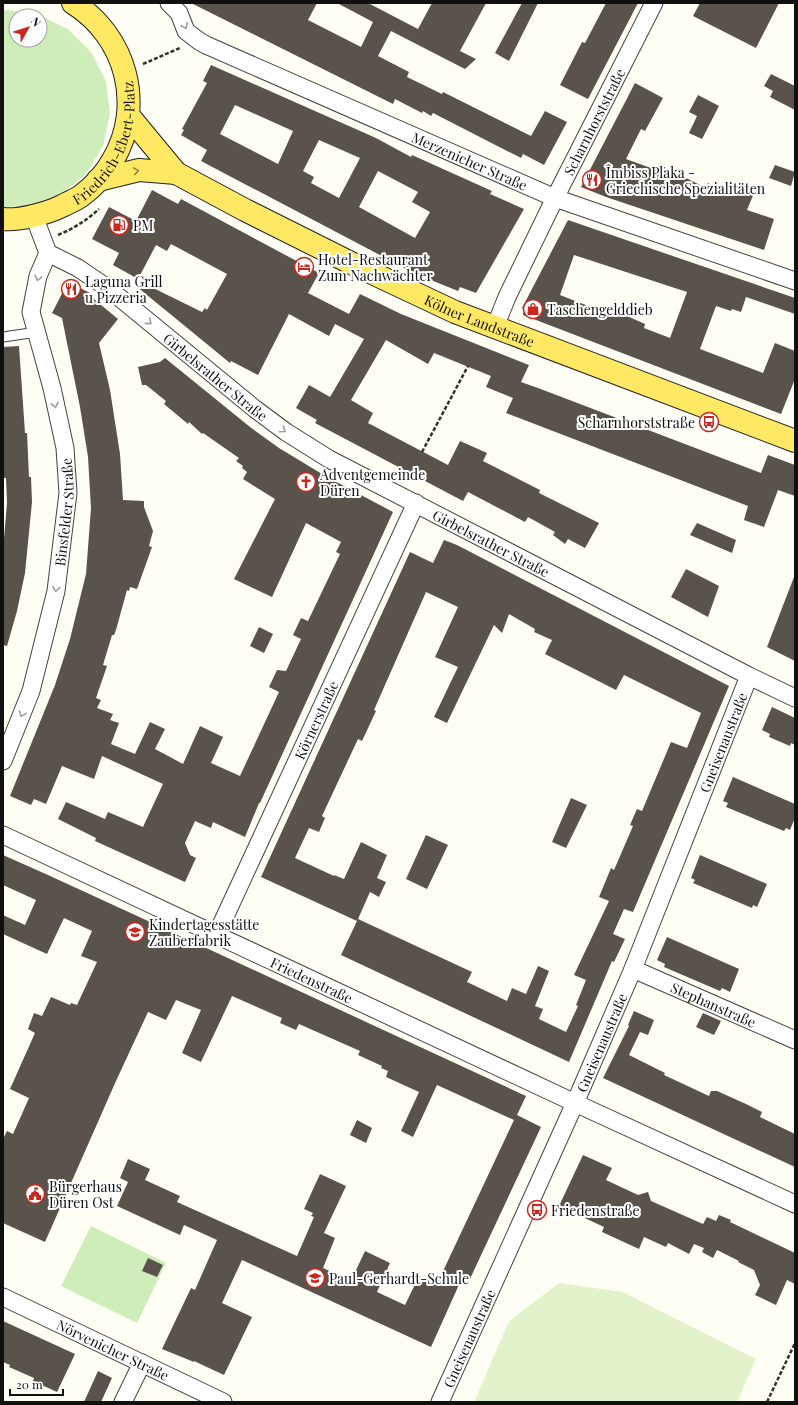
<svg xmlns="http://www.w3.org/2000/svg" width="798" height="1405" font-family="'Playfair Display',serif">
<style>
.green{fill:#cfedba;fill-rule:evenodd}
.pitch{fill:#e2f3cc}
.building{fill:#5a534c;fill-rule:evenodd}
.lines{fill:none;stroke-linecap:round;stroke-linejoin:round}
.lane-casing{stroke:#434343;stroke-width:11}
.street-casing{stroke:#434343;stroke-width:19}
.primary-casing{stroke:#212121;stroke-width:24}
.path{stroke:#323232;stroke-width:2.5;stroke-dasharray:4 2;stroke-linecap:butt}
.lane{stroke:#fff;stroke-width:9}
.street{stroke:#fff;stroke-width:17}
.primary{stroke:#ffe864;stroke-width:22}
.oneway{stroke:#9f9f9f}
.oneway2{stroke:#93873e}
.labels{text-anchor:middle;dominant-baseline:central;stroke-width:4;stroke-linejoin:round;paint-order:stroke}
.street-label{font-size:14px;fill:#101010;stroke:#fff}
.poi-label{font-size:14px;fill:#101010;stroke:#fff;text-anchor:start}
</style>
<rect width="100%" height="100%" fill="#fffef4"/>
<!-- green -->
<g class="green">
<path d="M 8,10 L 39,15 L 68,29 L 91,52 L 106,81 L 110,114 L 103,146 L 86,174 L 60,195 L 29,206 L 3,207 L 3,11 ZM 16,16 L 40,16 L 40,40 L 16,40 Z"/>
<polygon points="91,1226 166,1263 137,1323 61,1286"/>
</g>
<!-- pitch -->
<polygon class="pitch" points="559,1283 623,1292 756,1359 737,1402 474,1402 509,1321"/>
<!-- building -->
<g class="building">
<polygon points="191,3 317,3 308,20 361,47 373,22 337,3 368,3 418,29 432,3 486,3 460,51 476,59 465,69 391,31 378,56 409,72 407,77 442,94 443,92 531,136 545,111 567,122 544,165 523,154 521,158 433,113 431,116 423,111 422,113 395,99 393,104"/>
<polygon points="522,3 538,3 509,61 495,53"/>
<polygon points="606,3 638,3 588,99 560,85 582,42 585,43"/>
<polygon points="700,3 779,3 756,48 693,16"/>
<path d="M 211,65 L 376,138 L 411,157 L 412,155 L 492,191 L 490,194 L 524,209 L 476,293 L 460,287 L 458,291 L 416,274 L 201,161 L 207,150 L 181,135 L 184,130 L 182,129 L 207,83 L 203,81 ZM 235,105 L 293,131 L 278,164 L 220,134 ZM 319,140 L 360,158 L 339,198 L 311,183 L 314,177 L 303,171 ZM 378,171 L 418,192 L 412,202 L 430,212 L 415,238 L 359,207 Z"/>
<polygon points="771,74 795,86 795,110 770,97 773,91 764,86"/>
<polygon points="635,83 663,98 645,131 641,129 626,159 662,172 664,167 706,188 708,183 728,195 734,182 754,193 747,210 774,219 764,250 606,197 581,187"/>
<polygon points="698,95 719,106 702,139 689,133 697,116 689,112"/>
<polygon points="775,165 795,172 791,186 769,178"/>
<polygon points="152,190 178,204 181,199 319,273 308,293 349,314 360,294 401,314 529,365 521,382 538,388 761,473 768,455 795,465 795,496 778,490 764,527 744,520 748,506 506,413 513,398 486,387 491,376 434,353 428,364 386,340 351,400 373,413 368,423 448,465 460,441 487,453 483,461 540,490 539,493 599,523 585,548 568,539 565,544 553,535 555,532 528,517 525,522 468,492 463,501 315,423 317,420 296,408 309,385 330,397 364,339 335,324 329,336 289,314 258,375 231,361 230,363 136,286 139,281 202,312 205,308 207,310 227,274 171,244 167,251 156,245 138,279 113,265 119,253 92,239 109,207 136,221"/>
<path d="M 568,220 L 795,298 L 795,314 L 746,297 L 741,312 L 732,309 L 731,311 L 716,306 L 700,349 L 763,373 L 775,343 L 795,351 L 795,379 L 781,414 L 523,315 L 524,309 L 522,308 ZM 574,255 L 687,292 L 670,338 L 644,328 L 645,324 L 611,309 L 603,307 L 601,311 L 560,295 Z"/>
<polygon points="68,282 90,293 89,295 118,319 99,343 110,390 120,454 123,500 144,501 144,507 153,531 149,546 152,547 137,589 130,587 129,591 127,590 116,630 114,635 112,635 103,665 107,666 96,698 101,700 97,708 113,714 110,720 119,723 111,744 135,754 150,722 165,729 155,749 183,764 200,726 223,737 211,763 240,776 279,692 269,687 277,670 286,671 301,639 293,635 301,618 308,621 340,554 336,552 341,542 306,523 272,597 234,579 275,499 243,479 247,472 242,468 243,466 236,461 239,458 203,433 202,434 189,422 188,424 164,404 166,401 146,385 142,385 138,367 160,362 165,358 250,427 279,448 327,477 393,512 260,803 259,803 245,837 213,822 211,828 195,821 185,843 190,855 196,858 185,882 95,841 96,838 58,819 66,802 105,819 108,812 143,827 163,784 102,756 94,779 62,766 46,804 34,799 31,805 10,796 55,685 70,639 86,574 91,508 88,457 80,407 62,318 52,313"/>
<polygon points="19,346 25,433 27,433 29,477 31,477 32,502 25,573 17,611 7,646 3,645 3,550 7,503 6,478 3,478 3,347"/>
<polygon points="697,523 736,540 732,553 690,535"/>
<path d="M 444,540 L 457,545 L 729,686 L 633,912 L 624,909 L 613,934 L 625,939 L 614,962 L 612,961 L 569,1062 L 341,955 L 357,921 L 261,877 L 410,552 L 433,563 ZM 426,592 L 458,607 L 435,657 L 458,667 L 434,717 L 447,723 L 494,625 L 502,633 L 509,614 L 535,629 L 534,632 L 552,640 L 545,654 L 616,690 L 624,675 L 701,713 L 687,748 L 671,742 L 642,811 L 637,809 L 630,825 L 633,826 L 614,870 L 611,868 L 599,897 L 609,901 L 574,975 L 586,980 L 576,1005 L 578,1006 L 566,1032 L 539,1019 L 543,1009 L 535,1006 L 549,971 L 538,966 L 526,994 L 512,988 L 507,1001 L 467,982 L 472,972 L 358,919 L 370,892 L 379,897 L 386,882 L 377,878 L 387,855 L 361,842 L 344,879 L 334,875 L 334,876 L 295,858 L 309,828 L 319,832 L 325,818 L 322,816 L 358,739 L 362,741 L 376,711 L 374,710 Z"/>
<polygon points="686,569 719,586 708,617 671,597"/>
<polygon points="794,577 795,577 795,661 767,647"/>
<polygon points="259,627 273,634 264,653 250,646"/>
<polygon points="772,707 795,718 795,745 791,743 790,746 769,737 770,734 762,730"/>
<polygon points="733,777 795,804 795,818 790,830 786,828 784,831 726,807 728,803 723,801"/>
<polygon points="571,798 587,805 566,848 552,842"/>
<polygon points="426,835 448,845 427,889 406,879"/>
<polygon points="3,855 48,875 172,932 189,941 189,940 526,1096 517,1115 541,1127 469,1281 462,1278 431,1347 242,1260 222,1303 252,1317 224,1375 194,1361 194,1362 162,1349 191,1288 195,1290 217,1240 184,1225 180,1235 117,1206 128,1182 120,1178 128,1159 150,1169 145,1180 180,1196 177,1202 297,1256 314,1217 311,1216 313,1213 304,1209 320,1174 346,1186 324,1233 335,1238 323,1268 351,1281 365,1251 390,1263 377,1292 405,1305 419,1276 437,1284 514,1120 437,1085 413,1137 401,1131 419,1092 386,1077 388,1071 381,1068 382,1066 358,1055 360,1051 299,1024 296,1030 280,1023 282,1018 232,996 201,1062 182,1053 201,1010 176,1000 166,1020 148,1012 116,1081 45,1242 3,1223 3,1139 7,1131 13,1134 29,1098 10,1089 35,1033 28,1029 34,1013 42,1016 51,997 70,1005 71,1003 77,1005 97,962 81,956 92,931 64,918 47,954 3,934 3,915 25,925 36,900 3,885"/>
<polygon points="700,855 767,884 757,907 753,905 752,908 693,883 695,880 691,878"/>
<polygon points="667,937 739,969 730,992 722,988 720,991 664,967 665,964 657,960"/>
<polygon points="634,1011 654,1020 648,1035 640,1032 629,1055 665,1073 664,1075 709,1096 711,1091 717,1091 746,1104 762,1112 760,1117 795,1134 795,1167 603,1078 629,1026 628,1025"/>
<polygon points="703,1013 721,1021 714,1035 696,1027"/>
<polygon points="357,1120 372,1128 366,1143 350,1135"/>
<polygon points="583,1155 612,1168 606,1180 638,1195 648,1192 651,1201 703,1224 707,1217 716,1221 719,1215 731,1220 730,1222 795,1253 795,1284 787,1280 776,1305 755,1295 760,1285 754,1270 738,1262 739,1261 717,1250 713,1258 702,1252 704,1248 694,1244 689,1254 668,1243 666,1247 644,1237 639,1249 602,1232 604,1227 559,1206"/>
<polygon points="148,1258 163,1265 157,1277 142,1271"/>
<polygon points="3,1321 75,1354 57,1392 33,1381 34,1378 9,1367 10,1365 3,1362"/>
<polygon points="98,1371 112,1378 101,1402 84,1402"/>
</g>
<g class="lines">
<defs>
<polyline id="lane" points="3,337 37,332"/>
<g id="street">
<path id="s1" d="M 169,3 L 179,13 L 186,31 L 199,41 L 206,45 L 555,198 L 795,281"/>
<path id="s2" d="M 48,253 L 78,268 L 109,289 L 255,409 L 286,432 L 329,459 L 749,676 L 795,698"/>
<path id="s3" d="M 495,327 L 507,297 L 555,198 L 654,3"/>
<path id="s4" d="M 3,761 L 31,691 L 56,591 L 68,493 L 65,448 L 52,388 L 31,312 L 38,276 L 48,253 L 34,216"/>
<path id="s5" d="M 3,835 L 575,1103 L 795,1204"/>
<path id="s6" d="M 216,936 L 416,503"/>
<path id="s7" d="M 633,969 L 795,1040"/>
<path id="s8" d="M 3,1297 L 223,1402"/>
<polyline points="123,1402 142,1363"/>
<path id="s9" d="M 440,1402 L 575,1103 L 633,969 L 749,676"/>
</g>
<g id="primary">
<path id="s10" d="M 128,115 L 176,173 L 245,210 L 353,264 L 455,312 L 795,441"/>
<polyline points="98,180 139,170 176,173"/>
<path id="s11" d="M 3,219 C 19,221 48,213 62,206 C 68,203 75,200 81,196 C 93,187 106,173 113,160 C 145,105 126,36 73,3"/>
</g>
</defs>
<!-- lane casing -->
<use href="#lane" class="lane-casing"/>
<!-- street casing -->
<use href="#street" class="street-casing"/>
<!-- primary casing -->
<use href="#primary" class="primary-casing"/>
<!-- path -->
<g class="path">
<polyline points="143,64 180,48"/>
<path d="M 58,235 C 73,229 87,220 99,209"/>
<polyline points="422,452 468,366"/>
<polyline points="406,480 410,473"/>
<polyline points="767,1402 795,1343"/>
</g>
<!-- lane -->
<use href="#lane" class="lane"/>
<!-- street -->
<use href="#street" class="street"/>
<!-- primary -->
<use href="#primary" class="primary"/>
</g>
<!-- one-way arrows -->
<defs><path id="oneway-chevron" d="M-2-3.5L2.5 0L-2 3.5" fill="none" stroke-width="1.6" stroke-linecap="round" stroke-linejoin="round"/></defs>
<g class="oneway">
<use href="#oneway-chevron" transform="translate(185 26) rotate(64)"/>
<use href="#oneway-chevron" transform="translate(38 278) rotate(105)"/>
<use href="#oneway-chevron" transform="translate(149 322) rotate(40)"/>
<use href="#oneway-chevron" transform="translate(55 405) rotate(78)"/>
<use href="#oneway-chevron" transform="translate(283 430) rotate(35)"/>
<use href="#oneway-chevron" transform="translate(56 589) rotate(99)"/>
<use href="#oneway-chevron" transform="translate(22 714) rotate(112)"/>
</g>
<use class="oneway2" href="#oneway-chevron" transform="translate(136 171) rotate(-9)"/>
<!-- icons -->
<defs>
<symbol id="restaurant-ring" viewBox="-11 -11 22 22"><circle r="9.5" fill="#fff" stroke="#ca271f" stroke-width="1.5"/><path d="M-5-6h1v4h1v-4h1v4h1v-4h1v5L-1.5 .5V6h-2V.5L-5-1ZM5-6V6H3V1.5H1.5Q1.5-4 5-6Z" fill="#ca271f"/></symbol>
<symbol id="fuel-ring" viewBox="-11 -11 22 22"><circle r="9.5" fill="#fff" stroke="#ca271f" stroke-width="1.5"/><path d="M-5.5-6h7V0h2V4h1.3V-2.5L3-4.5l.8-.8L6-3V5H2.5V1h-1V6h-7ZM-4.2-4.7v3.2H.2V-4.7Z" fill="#ca271f"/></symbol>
<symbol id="hotel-ring" viewBox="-11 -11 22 22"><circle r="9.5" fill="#fff" stroke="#ca271f" stroke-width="1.5"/><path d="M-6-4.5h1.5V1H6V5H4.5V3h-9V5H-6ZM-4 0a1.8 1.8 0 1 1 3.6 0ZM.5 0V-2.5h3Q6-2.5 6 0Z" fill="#ca271f"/></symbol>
<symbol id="shop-ring" viewBox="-11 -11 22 22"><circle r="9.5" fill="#fff" stroke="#ca271f" stroke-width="1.5"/><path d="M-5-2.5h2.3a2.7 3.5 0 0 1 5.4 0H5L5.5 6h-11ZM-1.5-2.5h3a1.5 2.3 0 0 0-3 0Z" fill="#ca271f"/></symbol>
<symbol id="bus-ring" viewBox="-11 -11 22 22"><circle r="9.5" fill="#fff" stroke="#ca271f" stroke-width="1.5"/><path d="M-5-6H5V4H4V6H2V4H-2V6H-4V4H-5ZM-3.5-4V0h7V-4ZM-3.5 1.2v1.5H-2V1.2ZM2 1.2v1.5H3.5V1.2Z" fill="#ca271f"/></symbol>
<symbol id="church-ring" viewBox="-11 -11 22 22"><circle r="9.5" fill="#fff" stroke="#ca271f" stroke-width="1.5"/><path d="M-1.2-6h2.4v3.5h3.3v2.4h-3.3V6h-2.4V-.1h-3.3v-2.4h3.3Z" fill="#ca271f"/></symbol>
<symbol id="school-ring" viewBox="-11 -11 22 22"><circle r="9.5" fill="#fff" stroke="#ca271f" stroke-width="1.5"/><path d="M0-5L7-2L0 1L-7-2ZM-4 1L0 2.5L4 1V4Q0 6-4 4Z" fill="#ca271f"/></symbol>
<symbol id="civic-ring" viewBox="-11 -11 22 22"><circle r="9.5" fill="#fff" stroke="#ca271f" stroke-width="1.5"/><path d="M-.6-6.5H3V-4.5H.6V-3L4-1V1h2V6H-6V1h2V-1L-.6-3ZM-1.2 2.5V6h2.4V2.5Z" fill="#ca271f"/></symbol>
</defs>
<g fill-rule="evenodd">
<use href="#restaurant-ring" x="581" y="169" width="22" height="22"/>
<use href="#fuel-ring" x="108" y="214" width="22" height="22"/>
<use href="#hotel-ring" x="293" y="256" width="22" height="22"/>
<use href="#restaurant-ring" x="60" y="278" width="22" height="22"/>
<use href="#shop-ring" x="522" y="298" width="22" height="22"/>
<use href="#bus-ring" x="698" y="411" width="22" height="22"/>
<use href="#church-ring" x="295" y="471" width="22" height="22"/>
<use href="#school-ring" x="124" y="921" width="22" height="22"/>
<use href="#civic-ring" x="24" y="1183" width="22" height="22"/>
<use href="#bus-ring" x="526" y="1199" width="22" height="22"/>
<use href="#school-ring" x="304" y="1267" width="22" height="22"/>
</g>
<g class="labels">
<!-- street labels -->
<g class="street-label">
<text stroke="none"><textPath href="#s3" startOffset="228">Scharnhorststraße</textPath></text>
<text stroke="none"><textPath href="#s11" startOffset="143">Friedrich-Ebert-Platz</textPath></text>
<text stroke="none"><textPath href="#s1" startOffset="346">Merzenicher Straße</textPath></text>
<text stroke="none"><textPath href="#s10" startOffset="413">Kölner Landstraße</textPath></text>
<text stroke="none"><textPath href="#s2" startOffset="209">Girbelsrather Straße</textPath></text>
<text stroke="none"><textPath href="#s4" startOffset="258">Binsfelder Straße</textPath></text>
<text stroke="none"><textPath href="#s2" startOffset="532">Girbelsrather Straße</textPath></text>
<text stroke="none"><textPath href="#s6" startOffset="238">Körnerstraße</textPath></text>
<text stroke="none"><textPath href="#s9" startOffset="718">Gneisenaustraße</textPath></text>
<text stroke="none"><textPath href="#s5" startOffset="341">Friedenstraße</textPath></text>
<text stroke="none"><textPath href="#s7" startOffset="88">Stephanstraße</textPath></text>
<text stroke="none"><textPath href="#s9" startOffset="394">Gneisenaustraße</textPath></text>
<text stroke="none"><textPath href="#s9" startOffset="70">Gneisenaustraße</textPath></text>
<text stroke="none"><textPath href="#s8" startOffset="122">Nörvenicher Straße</textPath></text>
</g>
<!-- poi labels -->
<g class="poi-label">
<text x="606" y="172">Îmbiss Plaka -<tspan x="606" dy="16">Griechische Spezialitäten</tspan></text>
<text x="133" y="225">PM</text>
<text x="318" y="259">Hotel-Restaurant<tspan x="318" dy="16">Zum Nachwächter</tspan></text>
<text x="85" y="281">Laguna Grill<tspan x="85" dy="16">u Pizzeria</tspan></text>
<text x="547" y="309">Taschengelddieb</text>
<text x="695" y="422" text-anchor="end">Scharnhorststraße</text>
<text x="320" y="474">Adventgemeinde<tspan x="320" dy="16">Düren</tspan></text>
<text x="149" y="924">Kindertagesstätte<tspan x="149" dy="16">Zauberfabrik</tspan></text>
<text x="49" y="1186">Bürgerhaus<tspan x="49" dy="16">Düren Ost</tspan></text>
<text x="551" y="1210">Friedenstraße</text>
<text x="329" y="1278">Paul-Gerhardt-Schule</text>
</g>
</g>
<!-- border -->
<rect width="798" height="1405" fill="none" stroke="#101010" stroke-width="8"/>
<!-- north arrow -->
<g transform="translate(28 28) rotate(51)"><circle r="19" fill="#ffffff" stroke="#9f9f9f"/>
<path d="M0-3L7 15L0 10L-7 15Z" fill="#ca271f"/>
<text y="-6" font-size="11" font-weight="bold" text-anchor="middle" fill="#101010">N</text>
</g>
<!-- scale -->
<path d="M10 1389v6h53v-6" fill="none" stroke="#101010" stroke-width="2"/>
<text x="16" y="1389" font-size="12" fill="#101010" stroke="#ffffff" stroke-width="3" paint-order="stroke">20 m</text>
</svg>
